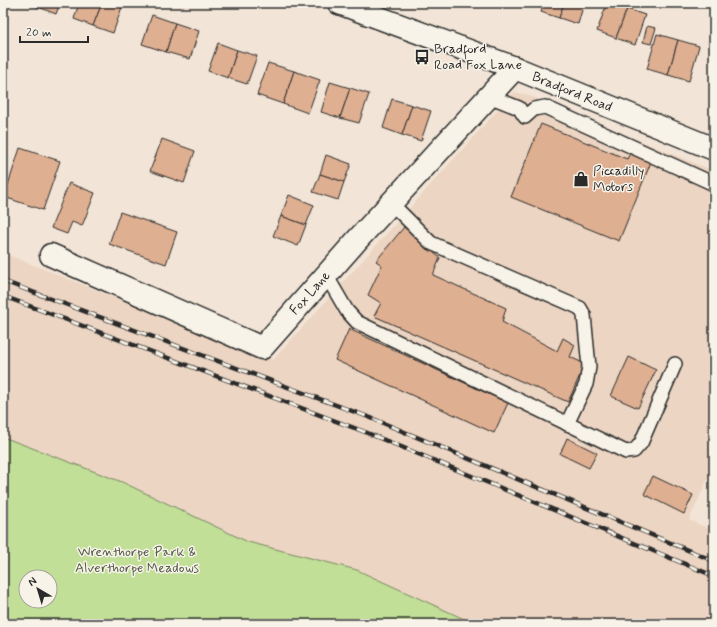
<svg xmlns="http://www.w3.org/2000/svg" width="717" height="627" font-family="Mynerve,sans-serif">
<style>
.built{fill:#ecd5c2}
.green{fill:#c1df97;stroke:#768561;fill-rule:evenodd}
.building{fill:#dfaf91;stroke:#2b2b2b}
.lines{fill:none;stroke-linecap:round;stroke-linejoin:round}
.service-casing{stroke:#2b2b2b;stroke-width:16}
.minor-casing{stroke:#2b2b2b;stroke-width:25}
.tertiary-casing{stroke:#2b2b2b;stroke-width:25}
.service{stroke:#f7f3e8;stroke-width:13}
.minor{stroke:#f7f3e8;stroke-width:22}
.tertiary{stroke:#f7f3e8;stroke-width:22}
.rail-casing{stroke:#2b2b2b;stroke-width:4.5}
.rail{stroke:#f7f3e8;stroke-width:3;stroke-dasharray:9;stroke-linecap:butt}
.labels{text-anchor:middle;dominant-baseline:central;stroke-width:3;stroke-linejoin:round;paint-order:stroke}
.poi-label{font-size:14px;fill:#2b2b2b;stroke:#f7f3e8;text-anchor:start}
.street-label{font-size:14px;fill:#2b2b2b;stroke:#f7f3e8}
.park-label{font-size:14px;fill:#505846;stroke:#f7f3e8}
</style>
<rect width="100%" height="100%" fill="#f2e5d7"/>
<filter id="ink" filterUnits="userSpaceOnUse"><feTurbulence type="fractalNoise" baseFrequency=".025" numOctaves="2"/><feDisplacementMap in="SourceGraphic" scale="8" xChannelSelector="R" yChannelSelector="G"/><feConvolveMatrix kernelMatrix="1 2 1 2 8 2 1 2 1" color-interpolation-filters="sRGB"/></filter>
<g filter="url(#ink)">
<!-- built -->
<polygon class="built" points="514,92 528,95 714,171 714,280 712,286 714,288 714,465 689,520 714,531 714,624 475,624 357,570 248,542 122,482 3,506 3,253 273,360"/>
<!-- green -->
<path class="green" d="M 3,437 L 122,482 L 248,542 L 357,570 L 475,624 L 3,624 ZM 26,577 L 50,577 L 50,601 L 26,601 Z"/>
<!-- building -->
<g class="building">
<polygon points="25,3 42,3 41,8"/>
<polygon points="42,3 60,3 56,14 41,8"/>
<polygon points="79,3 102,3 93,26 74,19"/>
<polygon points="102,3 123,4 113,33 93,26"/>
<polygon points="511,3 524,3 523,7"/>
<polygon points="544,3 564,3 559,18 541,12"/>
<polygon points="564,3 584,3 578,24 559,18"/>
<polygon points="607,3 627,9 616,38 597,31"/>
<polygon points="627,9 645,15 635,45 616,38"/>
<polygon points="152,15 175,23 166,52 142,44"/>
<polygon points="175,23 199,31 190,59 166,52"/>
<polygon points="647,26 656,28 651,44 643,42"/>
<polygon points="657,34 678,40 668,75 647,69"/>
<polygon points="678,40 699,46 689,81 668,75"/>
<polygon points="3,43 6,44 3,54"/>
<polygon points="218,43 237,50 228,78 208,71"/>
<polygon points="237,50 257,56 247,84 228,78"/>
<polygon points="268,63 294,71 283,104 257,95"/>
<polygon points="294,71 320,80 308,113 283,104"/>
<polygon points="330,82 350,88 340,118 321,112"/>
<polygon points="350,88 369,94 359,123 340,118"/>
<polygon points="392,99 412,105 402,135 383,128"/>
<polygon points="412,105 431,111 421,141 402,135"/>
<polygon points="541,124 627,159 630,153 651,162 619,241 511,197"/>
<polygon points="162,139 195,151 184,183 150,171"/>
<polygon points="20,148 60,161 43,210 4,197"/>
<polygon points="326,155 351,164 344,182 320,174"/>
<polygon points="320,174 344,182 338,200 313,192"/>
<polygon points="69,183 95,193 82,226 72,222 67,234 51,228"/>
<polygon points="289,195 314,205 306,225 281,216"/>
<polygon points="120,212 177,232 166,264 109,244"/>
<polygon points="281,216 306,225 298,246 273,236"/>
<polygon points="404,227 440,258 433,275 506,308 502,322 557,351 563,338 575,345 570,357 585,364 568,402 374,316 381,303 368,295 382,265 376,261"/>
<polygon points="349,329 508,403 494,433 335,360"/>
<polygon points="629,357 656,370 638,408 611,396"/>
<polygon points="567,438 597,453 589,468 560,454"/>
<polygon points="653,476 693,495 684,514 644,494"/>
</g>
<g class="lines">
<defs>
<g id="service">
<polyline points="489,96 519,108 525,117 534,109 545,107 714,184"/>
<polyline points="391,203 431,243 580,308 584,315 589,367 586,384 567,424"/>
<polyline points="326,275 347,311 357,322 626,452 634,451 641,443 675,364"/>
</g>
<polyline id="minor" points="51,255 262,348 358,239 515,68"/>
<polyline id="tertiary" points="339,3 515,68 714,149"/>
</defs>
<!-- service casing -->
<use href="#service" class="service-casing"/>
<!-- minor casing -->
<use href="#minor" class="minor-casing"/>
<!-- tertiary casing -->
<use href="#tertiary" class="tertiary-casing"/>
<!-- service -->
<use href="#service" class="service"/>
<!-- minor -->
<use href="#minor" class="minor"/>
<!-- tertiary -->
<use href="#tertiary" class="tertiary"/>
<defs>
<g id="rail">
<polyline points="3,281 371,418 714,561"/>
<polyline points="3,296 365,432 714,576"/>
</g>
</defs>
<!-- rail casing -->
<use href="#rail" class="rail-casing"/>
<!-- rail -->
<use href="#rail" class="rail"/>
</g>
</g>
<!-- icons -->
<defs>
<symbol id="bus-bare" viewBox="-9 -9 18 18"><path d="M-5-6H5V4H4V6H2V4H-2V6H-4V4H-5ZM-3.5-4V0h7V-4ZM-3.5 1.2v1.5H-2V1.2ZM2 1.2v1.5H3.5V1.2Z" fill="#2b2b2b" stroke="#f7f3e8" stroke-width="2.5" paint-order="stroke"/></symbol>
<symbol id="shop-bare" viewBox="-9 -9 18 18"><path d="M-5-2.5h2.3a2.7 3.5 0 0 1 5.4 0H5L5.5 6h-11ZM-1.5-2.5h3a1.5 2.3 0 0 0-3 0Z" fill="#2b2b2b" stroke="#f7f3e8" stroke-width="2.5" paint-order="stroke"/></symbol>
</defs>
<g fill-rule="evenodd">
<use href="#bus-bare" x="411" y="46" width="22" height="22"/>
<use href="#shop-bare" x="570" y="168" width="22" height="22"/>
</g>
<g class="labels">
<!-- poi labels -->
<g class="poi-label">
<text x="434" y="49">Bradford<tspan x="434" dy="16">Road Fox Lane</tspan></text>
<text x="593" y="171">Piccadilly<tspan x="593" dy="16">Motors</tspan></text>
</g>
<!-- street labels -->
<g class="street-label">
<text transform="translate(572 92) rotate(22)">Bradford Road</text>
<text transform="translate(310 293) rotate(-48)">Fox Lane</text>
</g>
<!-- park labels -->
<g class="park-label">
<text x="137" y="552">Wrenthorpe Park &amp;<tspan x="137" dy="16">Alverthorpe Meadows</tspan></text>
</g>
</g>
<!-- margin -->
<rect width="717" height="627" fill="none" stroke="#f7f3e8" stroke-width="16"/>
<rect x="8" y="8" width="701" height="611" fill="none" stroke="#2b2b2b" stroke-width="1.5" filter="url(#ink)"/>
<!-- north arrow -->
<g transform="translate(38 589) rotate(322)"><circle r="19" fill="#f7f3e8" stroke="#a5a39c"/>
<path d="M0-3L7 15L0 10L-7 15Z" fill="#2b2b2b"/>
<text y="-6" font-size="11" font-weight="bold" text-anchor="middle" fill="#2b2b2b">N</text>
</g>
<!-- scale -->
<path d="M20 36v6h68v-6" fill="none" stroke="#2b2b2b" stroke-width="2"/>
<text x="26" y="36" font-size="12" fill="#2b2b2b" stroke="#f7f3e8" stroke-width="3" paint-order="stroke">20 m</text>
</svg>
